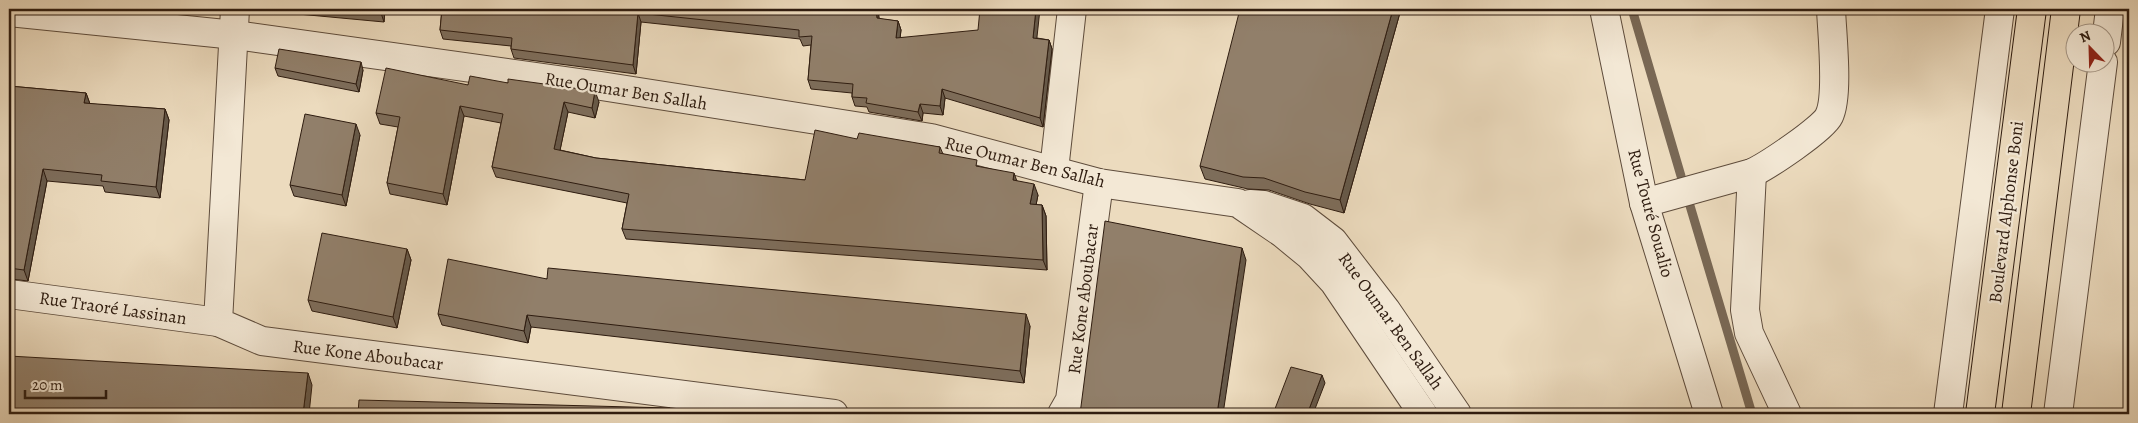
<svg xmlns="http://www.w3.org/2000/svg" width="2138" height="423" font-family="Alegreya,serif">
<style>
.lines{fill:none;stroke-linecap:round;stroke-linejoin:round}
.stream{stroke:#796855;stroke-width:9}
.minor-casing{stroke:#5e4c3c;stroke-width:30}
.tertiary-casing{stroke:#5e4c3c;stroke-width:30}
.primary-casing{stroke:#2e1c10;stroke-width:30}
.minor{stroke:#f3e8d5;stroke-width:28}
.tertiary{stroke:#f3e8d5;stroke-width:28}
.primary{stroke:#ecdbbe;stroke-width:28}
.wall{fill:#7d6d5b;stroke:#2e1c10}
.shaded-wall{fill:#66594a;stroke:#2e1c10}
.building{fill:#917f6a;stroke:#2e1c10}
.labels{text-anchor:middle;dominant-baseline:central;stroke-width:4.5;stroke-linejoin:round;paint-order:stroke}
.street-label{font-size:18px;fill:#2e1c10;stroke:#f3e8d5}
</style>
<rect width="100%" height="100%" fill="#ecdbbe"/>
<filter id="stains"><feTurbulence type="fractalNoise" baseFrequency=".004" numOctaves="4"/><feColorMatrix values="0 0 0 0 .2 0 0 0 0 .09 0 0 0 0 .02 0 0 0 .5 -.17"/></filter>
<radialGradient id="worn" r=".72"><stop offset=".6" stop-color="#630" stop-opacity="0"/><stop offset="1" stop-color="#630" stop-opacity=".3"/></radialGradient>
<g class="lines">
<!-- stream -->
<g class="stream">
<polyline points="1632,9 1681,176"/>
<polyline points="1688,199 1752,414"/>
</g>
<defs>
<g id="minor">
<polyline points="235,9 218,322 262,341 834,414"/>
<polyline points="1604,9 1644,203 1709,414"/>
<polyline points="9,12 235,35 601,86 931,138 1099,183 1238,203 1282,233 1310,256 1334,282 1423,414"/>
<polyline points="1054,170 1072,9"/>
<polyline points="1752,173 1745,310 1749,333 1787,414"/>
<path d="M 1644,203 L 1752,173 C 1767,166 1823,129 1829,116 C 1839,96 1832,34 1831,9"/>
<polyline points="1250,204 1264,205 1303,218 1333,241 1386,310 1457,414"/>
<polyline points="9,294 218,322"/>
<polyline points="1062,414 1070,400 1099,183"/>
</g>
<g id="tertiary">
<polyline points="2106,42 2110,9"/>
<polyline points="1948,414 2000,9"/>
<polyline points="2058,414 2103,62"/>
</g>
<g id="primary">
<polyline points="1980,414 2032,9"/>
<polyline points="2016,414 2066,9"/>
</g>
</defs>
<!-- minor casing -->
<use href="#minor" class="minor-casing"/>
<!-- tertiary casing -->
<use href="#tertiary" class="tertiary-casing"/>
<!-- primary casing -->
<use href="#primary" class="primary-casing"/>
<!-- minor -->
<use href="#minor" class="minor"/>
<!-- tertiary -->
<use href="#tertiary" class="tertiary"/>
<!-- primary -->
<use href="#primary" class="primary"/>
</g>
<!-- wall -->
<g class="wall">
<polygon points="296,9 385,9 384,22 298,14"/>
<polygon points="442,9 878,9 879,19 898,21 901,30 900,38 1037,38 1049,40 1052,49 1043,127 945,98 943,115 923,113 922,121 869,112 867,107 855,106 852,97 852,93 811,89 808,80 811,45 803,46 800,39 641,22 636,74 514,58 511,49 511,46 443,39 440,30"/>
<polygon points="1401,9 1344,213 1310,204 1269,190 1248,189 1205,179 1200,166"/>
<polygon points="275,68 363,70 359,92 278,76"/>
<polygon points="508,83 599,102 595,118 568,112 560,150 596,158 805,180 857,139 940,147 943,154 1017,181 1038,195 1036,205 1042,205 1046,216 1047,270 626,239 622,229 627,203 496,177 492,167 501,123 464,116 447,205 390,194 387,183 398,127 380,124 376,113 468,85"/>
<polygon points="9,86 86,93 90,104 165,109 169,120 160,198 105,192 103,186 47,181 28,281 11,279 9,279"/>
<polygon points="360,135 346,206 294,196 290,185"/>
<polygon points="407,249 411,260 397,328 312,311 308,300"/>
<polygon points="547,279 1030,326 1024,383 531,327 528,343 442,325 438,314"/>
</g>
<!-- shaded-wall -->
<g class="shaded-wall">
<polygon points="381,9 385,9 384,22 381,13"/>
<polygon points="876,9 878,9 880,27 877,18"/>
<polygon points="1036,9 1040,9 1036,46 1033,38"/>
<polygon points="1393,9 1401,9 1344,213 1340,200"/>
<polygon points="638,13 641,22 636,74 633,65"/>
<polygon points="898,21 901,30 899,47 896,38"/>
<polygon points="1049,40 1052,49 1043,127 1040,118"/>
<polygon points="361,62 363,70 359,92 356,84"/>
<polygon points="942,89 945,98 943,115 940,106"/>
<polygon points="595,91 599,102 595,118 592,108"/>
<polygon points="86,93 90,104 84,103"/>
<polygon points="564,102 568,112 558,160 554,149"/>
<polygon points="920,104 923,113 922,121 918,112"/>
<polygon points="460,106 464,116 447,205 443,194"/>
<polygon points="165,109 169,120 160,198 156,187"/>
<polygon points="356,124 360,135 346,206 342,195"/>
<polygon points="43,169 47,181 28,281 24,270"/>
<polygon points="1014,173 1018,184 1013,180"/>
<polygon points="1034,184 1038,195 1034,215 1030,204"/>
<polygon points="1042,205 1046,216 1047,270 1043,260"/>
<polygon points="1242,248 1246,260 1223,414 1217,414"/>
<polygon points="407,249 411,260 397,328 393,317"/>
<polygon points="1026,314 1030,326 1024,383 1020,371"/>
<polygon points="527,315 531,327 528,343 524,331"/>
<polygon points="308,373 312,385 309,414 303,414"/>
<polygon points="1322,375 1325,383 1313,414 1308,414 1308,412"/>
</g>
<!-- building -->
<g class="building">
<polygon points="334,9 381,9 381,13"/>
<polygon points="442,9 876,9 877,18 898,21 896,38 978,30 980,9 1036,9 1033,38 1049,40 1040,118 942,89 940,106 920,104 918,112 866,103 867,98 852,97 853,84 808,80 812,36 799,37 799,30 638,13 633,65 511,49 512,38 440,30"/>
<polygon points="1240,9 1393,9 1340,200 1305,192 1264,178 1243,177 1200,166"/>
<polygon points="279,49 361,62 356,84 275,68"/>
<polygon points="386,68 468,85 470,76 508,83 508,79 595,91 592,108 564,102 554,149 596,158 805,180 815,130 857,139 859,133 940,147 939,153 977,160 976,166 1014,173 1013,180 1034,184 1030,204 1042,205 1043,260 622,229 629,194 492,167 503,114 460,106 443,194 387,183 400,117 376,113"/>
<polygon points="9,86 86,93 84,103 165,109 156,187 101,181 102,175 43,169 24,270 9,268"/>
<polygon points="305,114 356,124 342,195 290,185"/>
<polygon points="1105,221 1242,248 1217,414 1080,414"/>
<polygon points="322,233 407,249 393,317 308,300"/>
<polygon points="448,259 547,279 548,268 1026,314 1020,371 527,315 524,331 438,314"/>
<polygon points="9,356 308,373 303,414 9,414"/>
<polygon points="1291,367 1322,375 1308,412 1311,414 1273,414"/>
<polygon points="359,400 670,408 669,414 358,414"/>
</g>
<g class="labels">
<!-- street labels -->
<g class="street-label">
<text transform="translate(626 91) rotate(9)">Rue Oumar Ben Sallah</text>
<text transform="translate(1025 162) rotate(14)">Rue Oumar Ben Sallah</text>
<text transform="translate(2006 212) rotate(-83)">Boulevard Alphonse Boni</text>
<text transform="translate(1651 213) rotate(75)">Rue Touré Soualio</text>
<text transform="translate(1083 299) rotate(-83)">Rue Kone Aboubacar</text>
<text transform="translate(113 308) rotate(8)">Rue Traoré Lassinan</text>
<text transform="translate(1391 321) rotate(54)">Rue Oumar Ben Sallah</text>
<text transform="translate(368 355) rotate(7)">Rue Kone Aboubacar</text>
</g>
</g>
<!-- margin -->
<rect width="2138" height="423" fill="none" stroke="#ecdbbe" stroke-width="30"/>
<rect x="10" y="10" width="2118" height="403" fill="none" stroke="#2e1c10" stroke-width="2.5"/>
<rect x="15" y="15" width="2108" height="393" fill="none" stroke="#2e1c10"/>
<!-- north arrow -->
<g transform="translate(2090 48) rotate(337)"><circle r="24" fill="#f3e8d5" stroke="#a49686"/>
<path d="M0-4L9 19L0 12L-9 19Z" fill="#8f2418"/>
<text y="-8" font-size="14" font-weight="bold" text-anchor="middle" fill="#2e1c10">N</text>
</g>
<!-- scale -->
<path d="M25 390v8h81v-8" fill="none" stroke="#2e1c10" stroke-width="2.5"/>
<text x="32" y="390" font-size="15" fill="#2e1c10" stroke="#f3e8d5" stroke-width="4" paint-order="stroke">20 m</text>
<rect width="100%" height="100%" filter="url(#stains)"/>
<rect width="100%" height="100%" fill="url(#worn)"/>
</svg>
